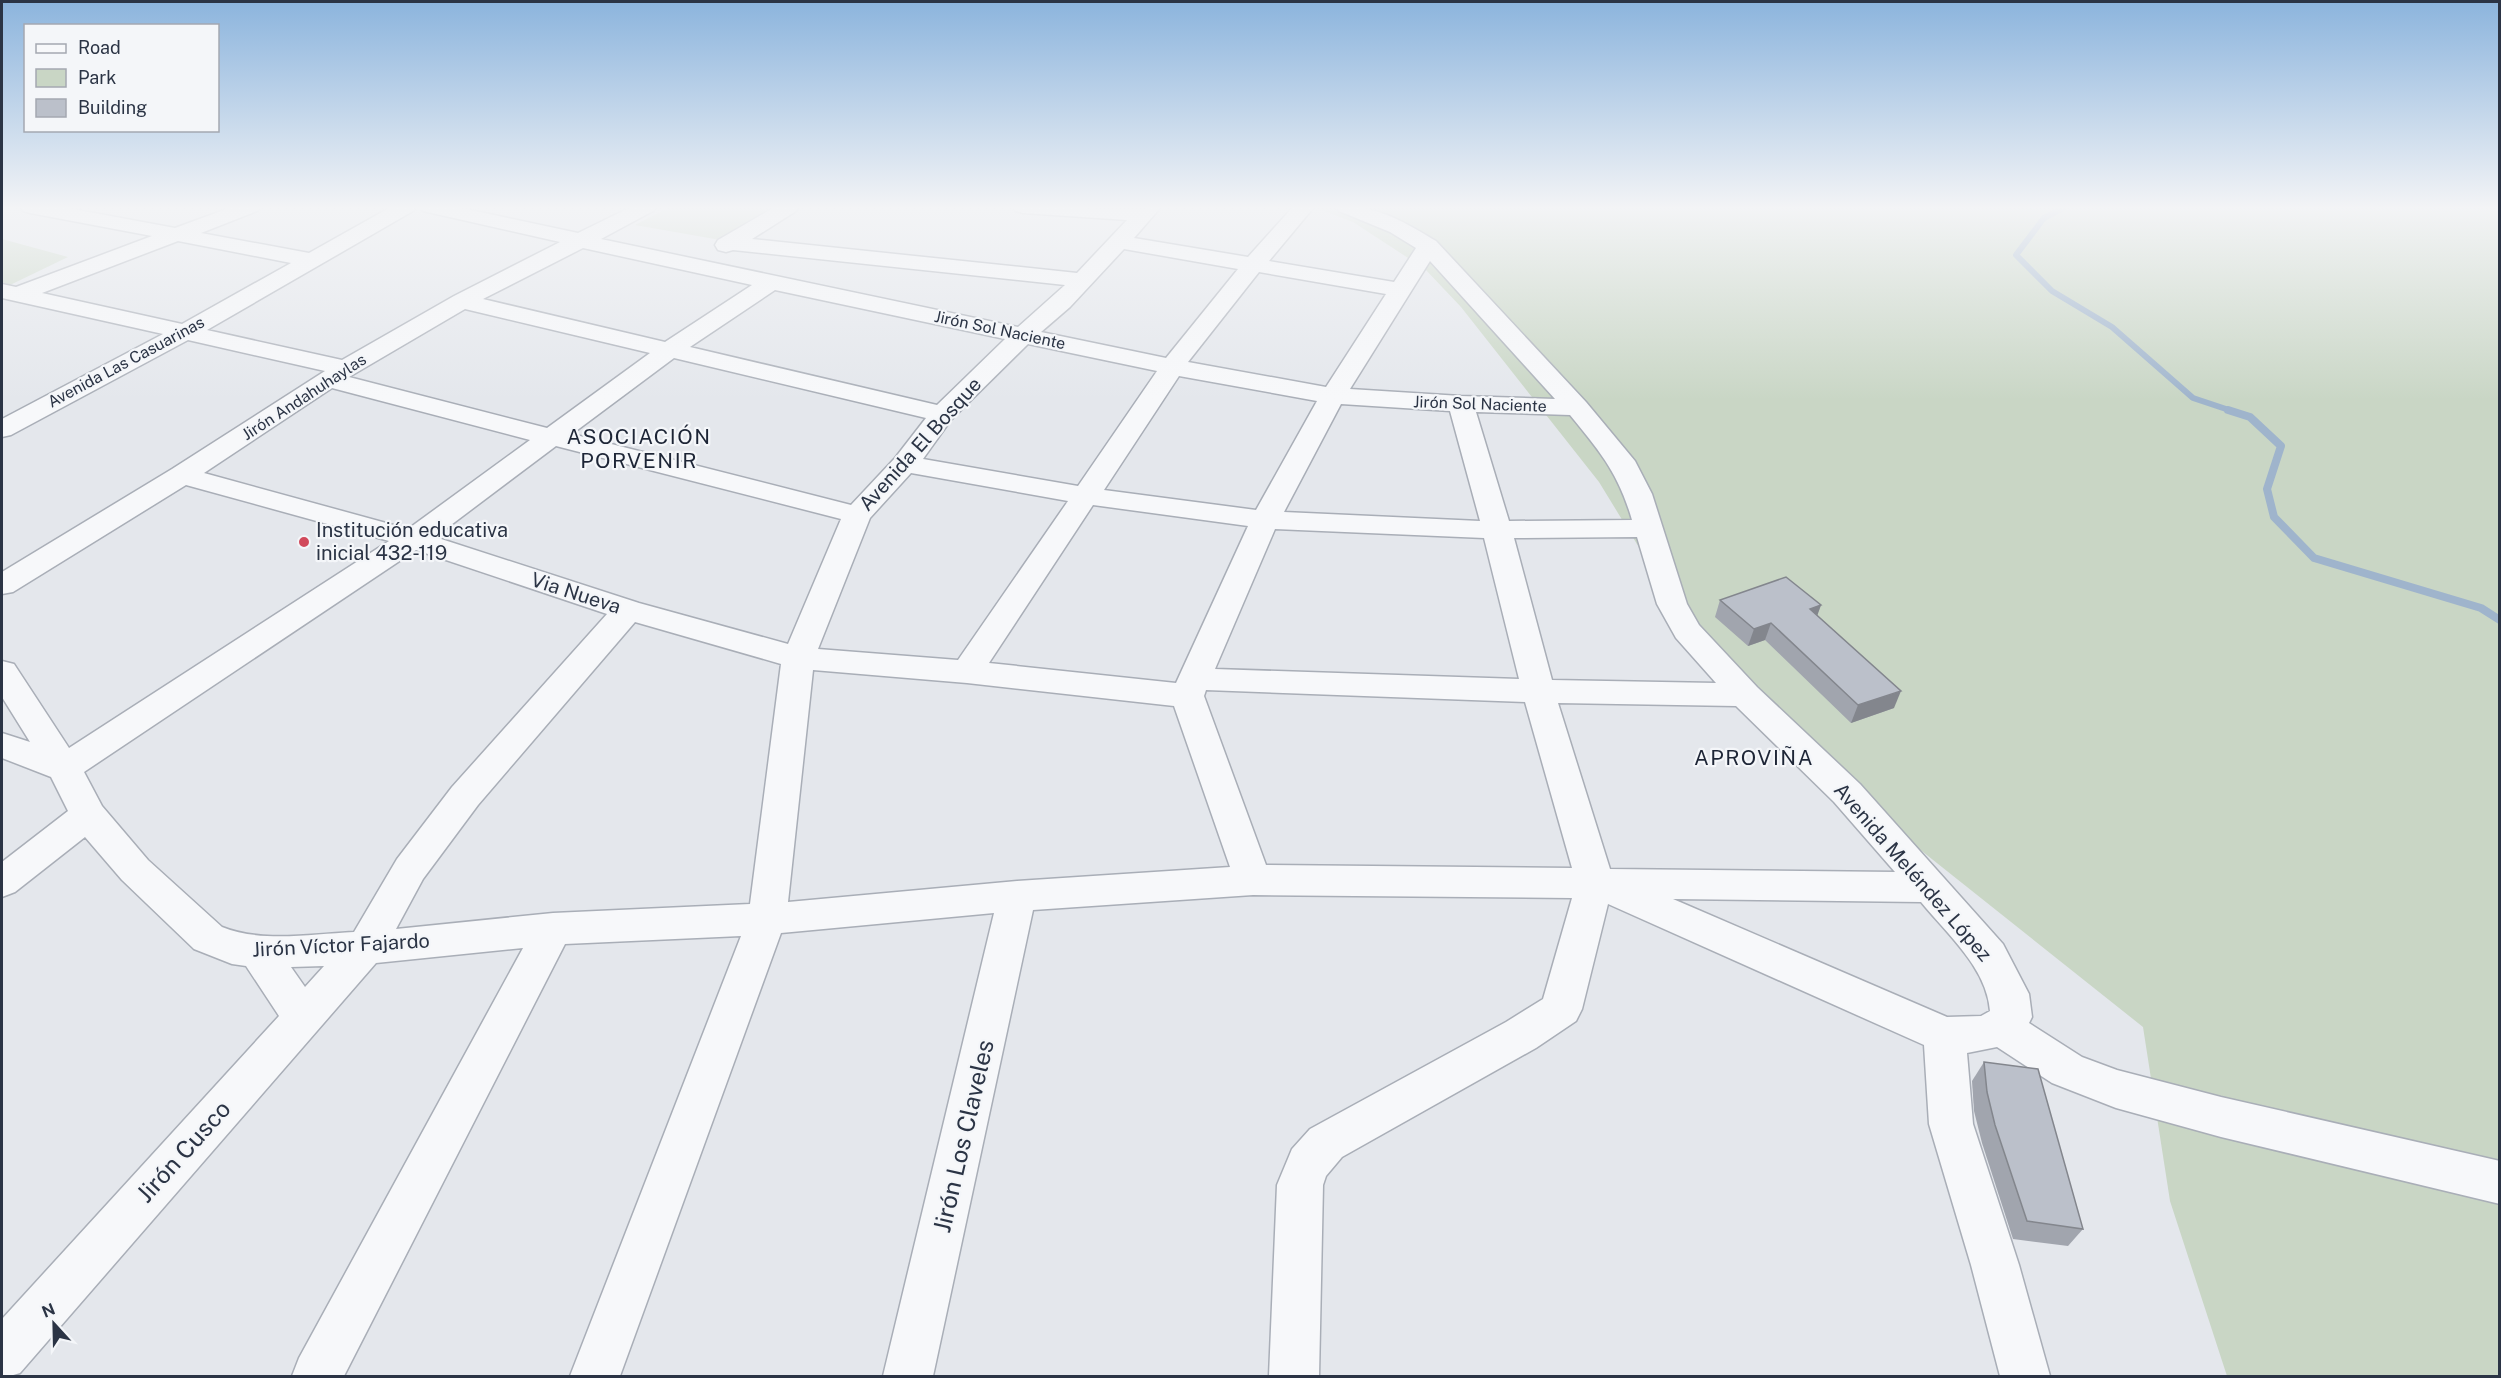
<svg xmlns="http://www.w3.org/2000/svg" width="2501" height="1378" font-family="'Public Sans',sans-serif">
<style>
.green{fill:#c9d6c5}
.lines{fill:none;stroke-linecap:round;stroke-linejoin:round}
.stream-far1{stroke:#9fb4cc;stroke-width:6}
.stream{stroke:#9fb4cc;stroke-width:8}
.minor-casing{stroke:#a9aeb7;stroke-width:3}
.minor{fill:#f7f8fa;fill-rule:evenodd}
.wall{fill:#a1a5ae}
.shaded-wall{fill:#83868d}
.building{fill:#bbc0ca;stroke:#83868d;stroke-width:1.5}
.poi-dot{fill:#d1495b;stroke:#f4f6f9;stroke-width:2}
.labels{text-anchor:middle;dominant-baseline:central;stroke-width:4.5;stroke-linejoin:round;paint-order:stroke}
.far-street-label{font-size:16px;fill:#2b3445;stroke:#f4f6f9}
.street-label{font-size:20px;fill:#2b3445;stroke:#f4f6f9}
.poi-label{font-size:20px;fill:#2b3445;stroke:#f4f6f9;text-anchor:start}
.neighbourhood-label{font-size:21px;letter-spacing:1.5px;fill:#1d2536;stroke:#f4f6f9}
.near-street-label{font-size:24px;fill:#2b3445;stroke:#f4f6f9}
</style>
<rect width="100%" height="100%" fill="#e4e7ec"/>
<!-- green -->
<g class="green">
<polygon points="670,207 781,207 726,241 635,225"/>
<polygon points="1314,207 2499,207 2499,1376 2227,1376 2170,1201 2143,1027 1918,848 1761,697 1662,585 1599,482 1461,307 1425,269 1353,222"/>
<polygon points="2,239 68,257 10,285 2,282"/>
</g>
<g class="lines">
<!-- stream-far1 -->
<polyline class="stream-far1" points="2065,207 2044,218 2016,255 2052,291 2112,327 2193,398 2232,411"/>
<!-- stream -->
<polyline class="stream" points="2228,410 2250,417 2281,446 2267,489 2274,517 2314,558 2481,608 2500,620"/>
<defs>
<path id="minor" d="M 20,207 L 62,207 L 175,228 L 232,207 L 260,207 L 257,211 L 201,233 L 309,253 L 391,207 L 416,207 L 413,211 L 207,330 L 342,360 L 454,296 L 560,242 L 423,211 L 420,207 L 457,207 L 578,233 L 631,207 L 656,207 L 653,211 L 601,239 L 1018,327 L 1065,285 L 733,250 L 726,252 L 718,250 L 715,245 L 718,240 L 775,207 L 799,207 L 796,211 L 752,239 L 1077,273 L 1127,220 L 1023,213 L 1016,211 L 1013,207 L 1138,209 L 1161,207 L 1134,238 L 1248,257 L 1293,207 L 1314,207 L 1269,261 L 1394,282 L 1416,248 L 1390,232 L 1339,211 L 1336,207 C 1375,204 1403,221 1436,241 L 1586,402 L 1635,461 L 1652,494 L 1687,604 L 1699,625 L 1757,687 L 1860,784 L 2003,944 L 2029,994 L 2032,1017 L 2029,1023 L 2082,1057 L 2117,1070 L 2221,1097 L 2500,1161 L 2500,1204 L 2221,1137 L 2116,1108 L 2052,1083 L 1997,1047 L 1967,1053 L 1973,1124 L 2019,1265 L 2050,1376 L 2000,1376 L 1971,1265 L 1929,1124 L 1924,1045 L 1608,904 L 1582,1009 L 1576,1021 L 1536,1048 L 1342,1157 L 1326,1176 L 1323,1185 L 1319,1376 L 1269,1376 L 1277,1185 L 1292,1149 L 1310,1129 L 1506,1022 L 1543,999 L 1572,898 L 1253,895 L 1033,910 L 933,1376 L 883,1376 L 994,913 L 781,933 L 620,1376 L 570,1376 L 741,936 L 565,944 L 344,1376 L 292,1376 L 299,1358 L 523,948 L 376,963 L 20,1373 L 10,1376 L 2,1376 L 2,1319 L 279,1016 L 246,966 L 232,964 L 194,949 L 122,880 L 85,837 L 15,892 L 2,897 L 2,862 L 68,811 L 51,777 L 2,758 L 2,733 L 30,742 L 2,697 L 2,661 L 14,664 L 69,748 L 389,541 L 186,485 L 13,592 L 2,594 L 2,572 L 172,469 L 325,371 L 188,340 L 11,435 L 2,437 L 2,419 L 163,334 L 2,298 L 2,284 L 16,287 L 152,236 L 30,213 L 23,211 ZM 178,241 L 291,263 L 182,324 L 42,293 ZM 583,248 L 752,285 L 665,342 L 483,299 ZM 1124,249 L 1238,269 L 1166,358 L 1041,332 L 1070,307 ZM 1430,261 L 1555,399 L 1461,396 L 1350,389 ZM 1259,272 L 1386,294 L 1326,387 L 1188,362 ZM 775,290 L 1005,339 L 937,405 L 690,347 ZM 465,309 L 650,353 L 547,428 L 349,377 ZM 1028,344 L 1157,371 L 1078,486 L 923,459 L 951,420 ZM 674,358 L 926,418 L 895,458 L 851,505 L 572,434 ZM 1179,376 L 1317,401 L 1256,510 L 1104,490 ZM 332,388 L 530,440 L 408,529 L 204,473 ZM 1341,404 L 1450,411 L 1480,521 L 1284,512 ZM 1476,412 L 1570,415 C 1600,452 1618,472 1632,520 L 1509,521 ZM 556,446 L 841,519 L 788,644 L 639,603 L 435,537 ZM 911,473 L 1068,501 L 958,660 L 818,649 L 870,518 ZM 1093,505 L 1248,526 L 1176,683 L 989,663 ZM 1275,529 L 1484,538 L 1519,679 L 1215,669 ZM 1637,537 L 1657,604 L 1676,638 L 1716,683 L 1552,680 L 1514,538 ZM 416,550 L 607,614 L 452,787 L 397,859 L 354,932 C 311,934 262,943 222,927 L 148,860 L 102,806 L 84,772 ZM 635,622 L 781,664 L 750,904 L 553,913 L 396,929 L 423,879 L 478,805 ZM 813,670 L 967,683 L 1174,706 L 1230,867 L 1017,881 L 788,902 ZM 1206,690 L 1525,702 L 1572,868 L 1266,865 L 1204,696 ZM 1558,703 L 1736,706 L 1834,802 L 1895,872 L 1610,869 ZM 1673,899 L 1921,902 C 1947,934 1987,968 1990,1011 L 1981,1016 L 1947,1017 ZM 324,966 L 305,987 L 291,967 Z"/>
</defs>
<!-- minor casing -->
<use href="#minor" class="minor-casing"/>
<!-- minor -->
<use href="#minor" class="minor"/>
</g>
<!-- wall -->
<g class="wall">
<polygon points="1720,600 1821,605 1817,615 1894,708 1851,723 1765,640 1748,646 1715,617"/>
<polygon points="1984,1062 2083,1229 2068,1246 2013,1239 1982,1143 1974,1111 1972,1081"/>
</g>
<!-- shaded-wall -->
<g class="shaded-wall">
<polygon points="1821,605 1815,622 1810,609"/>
<polygon points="1771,623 1765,640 1748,646 1754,629"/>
<polygon points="1901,691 1894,708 1851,723 1858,705"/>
</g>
<!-- building -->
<g class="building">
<polygon points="1786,577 1821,605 1810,609 1901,691 1858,705 1771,623 1754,629 1720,600"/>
<polygon points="1984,1062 2038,1069 2083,1229 2027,1221 1995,1125 1987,1092"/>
</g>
<!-- sky -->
<linearGradient id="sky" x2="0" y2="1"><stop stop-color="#8bb4dd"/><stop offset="0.52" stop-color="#f3f4f6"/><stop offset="1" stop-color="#f3f4f6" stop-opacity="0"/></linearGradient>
<rect width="2501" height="400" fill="url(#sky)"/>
<!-- markers -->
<circle class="poi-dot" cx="304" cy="542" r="6"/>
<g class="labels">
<!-- far-street labels -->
<g class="far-street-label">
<text transform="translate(1000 330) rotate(12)">Jirón Sol Naciente</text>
<text transform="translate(126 362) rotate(-28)">Avenida Las Casuarinas</text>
<text transform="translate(304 397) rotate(-33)">Jirón Andahuhaylas</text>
<text transform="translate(1480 404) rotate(2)">Jirón Sol Naciente</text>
</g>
<!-- street labels -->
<g class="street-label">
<text transform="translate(920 444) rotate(-48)">Avenida El Bosque</text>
<text transform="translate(576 593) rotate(18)">Via Nueva</text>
<text transform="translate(1913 872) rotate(49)">Avenida Meléndez López</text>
<text transform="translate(341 945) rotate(-3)">Jirón Víctor Fajardo</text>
</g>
<!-- poi labels -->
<g class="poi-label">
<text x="316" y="530">Institución educativa<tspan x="316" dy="23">inicial 432-119</tspan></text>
</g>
<!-- neighbourhood labels -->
<g class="neighbourhood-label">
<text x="639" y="436">ASOCIACIÓN<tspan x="639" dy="24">PORVENIR</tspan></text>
<text x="1754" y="757">APROVIÑA</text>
</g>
<!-- near-street labels -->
<g class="near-street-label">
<text transform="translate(963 1136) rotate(-77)">Jirón Los Claveles</text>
<text transform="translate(183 1151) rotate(-48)">Jirón Cusco</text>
</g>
</g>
<!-- border -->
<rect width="2501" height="1378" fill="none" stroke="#2b3445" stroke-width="6"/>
<!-- legend -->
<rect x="24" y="24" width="195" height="108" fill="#f4f6f9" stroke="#a4a8b1" stroke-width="1.5"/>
<rect x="36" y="44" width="30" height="9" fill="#f7f8fa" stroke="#a4a8b1" stroke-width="1.5"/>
<text x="78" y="54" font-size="18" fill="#2b3445">Road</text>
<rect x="36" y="69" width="30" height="18" fill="#c9d6c5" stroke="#a4a8b1" stroke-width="1.5"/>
<text x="78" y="84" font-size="18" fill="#2b3445">Park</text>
<rect x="36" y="99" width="30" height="18" fill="#bbc0ca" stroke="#a4a8b1" stroke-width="1.5"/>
<text x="78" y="114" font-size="18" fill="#2b3445">Building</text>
<!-- north arrow -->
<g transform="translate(54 1324) rotate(338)" stroke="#f4f6f9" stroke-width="4.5" paint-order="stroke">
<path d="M0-4.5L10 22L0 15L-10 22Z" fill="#2b3445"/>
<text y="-9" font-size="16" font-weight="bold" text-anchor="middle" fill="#2b3445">N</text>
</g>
</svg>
